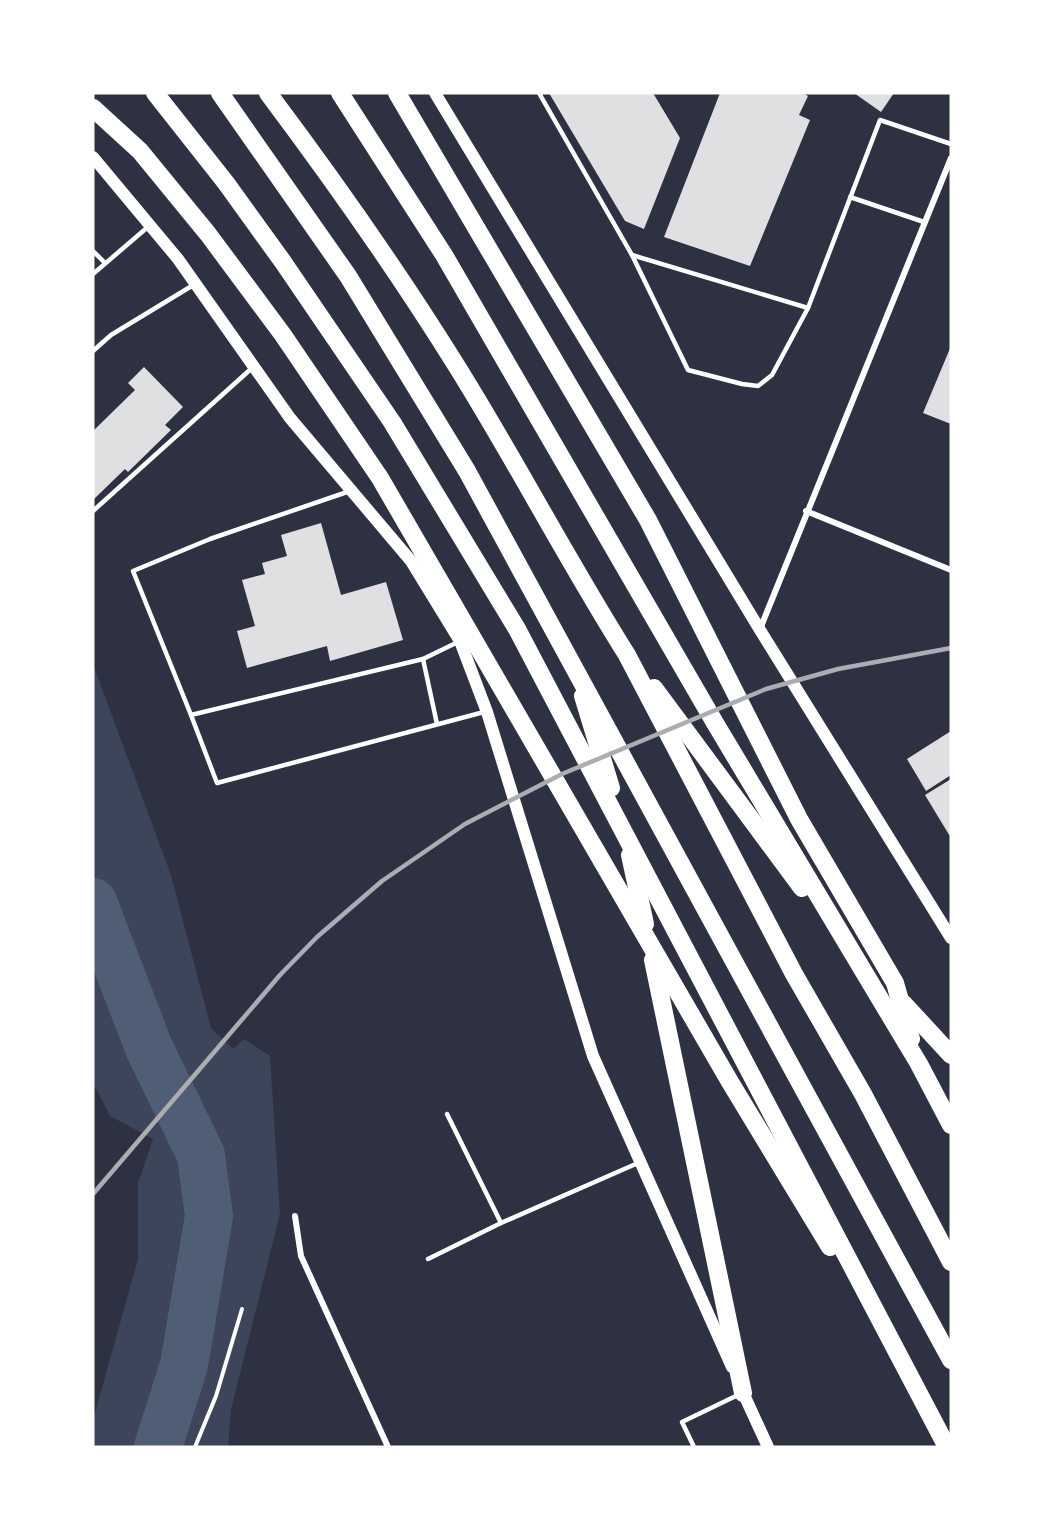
<svg xmlns="http://www.w3.org/2000/svg" width="1044" height="1540" font-family="Arial,sans-serif">
<style>
.green{fill:#3c4559}
.lines{fill:none;stroke-linecap:round;stroke-linejoin:round}
.river{stroke:#4f5d75;stroke-width:48}
.building{fill:#e0e0e3}
.path{stroke:#fff;stroke-width:4}
.service{stroke:#fff;stroke-width:4.5}
.minor{stroke:#fff;stroke-width:6}
.secondary{stroke:#fff;stroke-width:12}
.motorway{stroke:#fff;stroke-width:18}
.rail{stroke:#abadb3;stroke-width:4.5}
</style>
<rect width="100%" height="100%" fill="#2d3142"/>
<!-- green -->
<polygon class="green" points="93,664 171,875 211,1028 233,1049 244,1039 270,1056 280,1214 231,1409 228,1447 93,1447 93,1420 138,1259 138,1183 153,1139 110,1116 93,1083"/>
<g class="lines">
<!-- river -->
<polyline class="river" points="93,902 149,1048 201,1155 209,1216 184,1365 158,1447"/>
</g>
<!-- building -->
<g class="building">
<polygon points="549,93 653,93 680,138 644,229 625,221"/>
<polygon points="720,93 803,93 808,96 799,115 810,120 750,266 664,237"/>
<polygon points="854,93 894,93 881,112"/>
<polygon points="951,346 951,424 923,413"/>
<polygon points="144,367 183,407 165,425 171,430 128,472 125,469 93,500 93,431 135,390 128,383"/>
<polygon points="321,523 341,595 386,582 403,640 330,661 327,646 247,668 237,631 255,626 242,580 265,574 262,563 287,556 281,535"/>
<polygon points="951,731 951,775 926,791 907,759"/>
<polygon points="951,779 951,838 925,795"/>
</g>
<g class="lines">
<!-- path -->
<polyline class="path" points="195,1447 216,1396 242,1309"/>
<!-- service -->
<g class="service">
<polyline points="539,93 632,255 808,308 880,120 951,144"/>
<polyline points="850,197 924,222"/>
<polyline points="93,251 104,262"/>
<polyline points="632,255 688,370 742,384 758,386 772,375 808,308"/>
<polyline points="93,274 149,226"/>
<polyline points="93,351 111,335 195,284"/>
<polyline points="350,491 210,539 133,571 191,715 423,659 458,642"/>
<polyline points="93,511 252,368"/>
<polyline points="423,659 437,724"/>
<polyline points="191,715 217,783 484,712"/>
<polyline points="447,1114 501,1223"/>
<polyline points="428,1259 501,1223 638,1163"/>
<polyline points="694,1447 682,1422 738,1395"/>
</g>
<!-- minor -->
<g class="minor">
<polyline points="806,511 951,570"/>
<polyline points="760,629 951,158"/>
<polyline points="295,1216 301,1256 388,1447"/>
</g>
<!-- secondary -->
<g class="secondary">
<polyline points="435,93 760,630 951,938"/>
<polyline points="93,157 178,259 290,418 411,561 460,641 487,712 593,1056 732,1367"/>
<polyline points="740,1386 768,1447"/>
</g>
<!-- motorway -->
<g class="motorway">
<polyline points="155,93 226,183 283,262 392,422 517,629 947,1447"/>
<polyline points="220,93 348,276 467,471 951,1360"/>
<path d="M 268,93 C 334,181 398,272 456,365 C 516,461 567,560 627,655 L 794,974 L 863,1094 L 951,1262"/>
<polyline points="340,93 444,255 715,723 919,1064 951,1125"/>
<polyline points="397,93 648,520 799,819 895,983 911,1039"/>
<polyline points="93,108 140,151 208,234 283,335 380,478 730,1082 830,1247"/>
<polyline points="654,688 802,888"/>
<polyline points="583,696 611,788"/>
<polyline points="630,855 645,924"/>
<polyline points="653,960 743,1393"/>
<polyline points="903,1003 951,1055"/>
</g>
<!-- rail -->
<polyline class="rail" points="93,1194 280,975 317,937 382,881 465,824 562,774 766,689 838,669 951,648"/>
</g>
<!-- border -->
<rect width="1044" height="1540" fill="none" stroke="#ffffff" stroke-width="189"/>
</svg>
